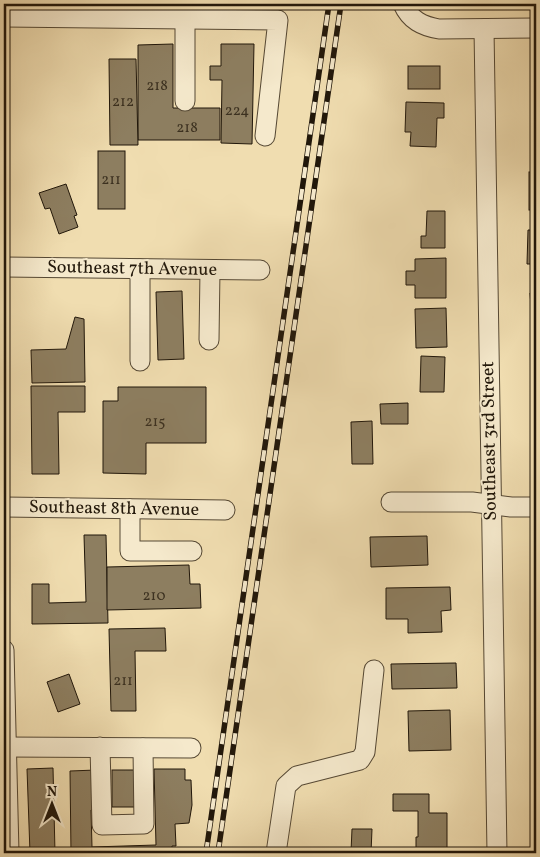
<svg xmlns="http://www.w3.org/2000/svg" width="540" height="857" font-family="Vollkorn,serif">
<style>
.building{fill:#8d7e60;stroke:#21170a}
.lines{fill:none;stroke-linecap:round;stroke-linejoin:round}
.minor-casing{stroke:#554834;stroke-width:21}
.minor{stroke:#f5e9cc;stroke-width:19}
.rail-casing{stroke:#21170a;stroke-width:5.5}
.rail{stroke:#f5e9cc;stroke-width:4;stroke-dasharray:11;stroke-linecap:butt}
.labels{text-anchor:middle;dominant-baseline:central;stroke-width:4;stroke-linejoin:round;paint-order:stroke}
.number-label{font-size:15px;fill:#3c3120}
.street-label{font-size:18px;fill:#21170a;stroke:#f5e9cc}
</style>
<rect width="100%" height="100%" fill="#f0ddb0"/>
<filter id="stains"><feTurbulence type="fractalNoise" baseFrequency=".004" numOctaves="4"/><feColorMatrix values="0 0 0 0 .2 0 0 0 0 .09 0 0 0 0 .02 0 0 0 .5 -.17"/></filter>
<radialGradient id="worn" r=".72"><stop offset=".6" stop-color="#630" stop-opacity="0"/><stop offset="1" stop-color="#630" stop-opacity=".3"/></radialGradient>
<!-- building -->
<g class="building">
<polygon points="173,44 173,108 220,108 220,140 138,140 138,45"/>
<polygon points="221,44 254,44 252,144 221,143 222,80 210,80 210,66 221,66"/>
<polygon points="109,59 136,59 138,145 110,145"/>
<rect x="408" y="66" width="32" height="23"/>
<polygon points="532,68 536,68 536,101 531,101"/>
<polygon points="406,102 444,103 444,118 437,118 436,147 410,146 411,132 405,132"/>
<rect x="531" y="129" width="5" height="27"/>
<rect x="98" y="151" width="27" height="58"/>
<rect x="529" y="172" width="7" height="38"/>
<polygon points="66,184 77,215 74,216 78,227 59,234 50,208 45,209 39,193"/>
<polygon points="427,211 445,211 445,248 421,248 421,236 426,236"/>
<polygon points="528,230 536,230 536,264 527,264"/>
<polygon points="446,258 446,298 415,298 415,285 406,285 406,271 415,271 415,259"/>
<polygon points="182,291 184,359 158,360 156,292"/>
<polygon points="530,293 536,293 536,319 532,319"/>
<polygon points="446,308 447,347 416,348 415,309"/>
<polygon points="75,317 84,319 85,382 32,383 31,350 66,349"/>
<rect x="533" y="345" width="3" height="32"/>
<polygon points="421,356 445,357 444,392 420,392"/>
<polygon points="31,386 85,386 85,412 58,412 59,474 32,474"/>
<polygon points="118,387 206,387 206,443 146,443 146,474 103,473 103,401 118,401"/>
<rect x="533" y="399" width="3" height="28"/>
<polygon points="408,403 408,424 381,424 380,404"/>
<polygon points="372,421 373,464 352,464 351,422"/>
<polygon points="84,535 106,535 108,623 32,624 32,584 49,584 49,603 86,602"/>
<polygon points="427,536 428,565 371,567 370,537"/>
<rect x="533" y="538" width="3" height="30"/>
<polygon points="189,565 190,584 200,584 201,608 107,610 107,567"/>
<polygon points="450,587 451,610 441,611 442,632 408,633 408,619 386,619 386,588"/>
<polygon points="165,628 166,651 135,651 136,711 111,711 109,629"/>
<polygon points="533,635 536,636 536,659 532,658"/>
<polygon points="456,663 457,688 392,689 391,664"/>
<polygon points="69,674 80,704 58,712 47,682"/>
<polygon points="450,710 451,750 409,751 408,711"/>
<polygon points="53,768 55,853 30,853 27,769"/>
<polygon points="154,769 185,769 185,780 191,780 192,805 189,823 175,824 176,846 172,846 172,853 71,853 70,771 96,770 96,810 91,810 92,847 156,845"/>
<rect x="112" y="770" width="26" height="37"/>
<polygon points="393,794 429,794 429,813 447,813 447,848 416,848 416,837 418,837 418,811 393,811"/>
<polygon points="352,829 372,829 371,853 351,852"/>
</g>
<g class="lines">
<defs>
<g id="minor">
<path d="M 403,4 C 410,20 422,26 439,29 L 536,28"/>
<polyline points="4,17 278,20 265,136"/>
<polyline points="185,19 185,101"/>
<polyline points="484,29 497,853"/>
<polyline points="4,267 260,270"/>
<polyline points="209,340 210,270"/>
<polyline points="140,361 140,269"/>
<polyline points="391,502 472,502 511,507 536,507"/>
<polyline points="4,507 225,510"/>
<polyline points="130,509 130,551 192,551"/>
<polyline points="4,650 9,853"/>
<polyline points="4,747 191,748"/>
<polyline points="100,747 102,825 144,824 143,748"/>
<polyline points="276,853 286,786 297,776 360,760 365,752 374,670"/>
</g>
</defs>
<!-- minor casing -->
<use href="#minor" class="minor-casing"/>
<!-- minor -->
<use href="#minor" class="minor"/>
<defs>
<g id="rail">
<polyline points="206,853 329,4"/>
<polyline points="218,853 341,4"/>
</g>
</defs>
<!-- rail casing -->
<use href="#rail" class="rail-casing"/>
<!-- rail -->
<use href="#rail" class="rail"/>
</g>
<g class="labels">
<!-- number labels -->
<g class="number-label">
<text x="157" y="86">218</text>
<text x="123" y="102">212</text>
<text x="237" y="111">224</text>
<text x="187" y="128">218</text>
<text x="111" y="180">211</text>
<text x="155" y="422">215</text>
<text x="154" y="596">210</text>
<text x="123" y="681">211</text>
</g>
<!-- street labels -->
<g class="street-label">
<text transform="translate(132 269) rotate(1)">Southeast 7th Avenue</text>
<text transform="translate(490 441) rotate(-91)">Southeast 3rd Street</text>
<text transform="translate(114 509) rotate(1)">Southeast 8th Avenue</text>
</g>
</g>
<!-- margin -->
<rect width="540" height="857" fill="none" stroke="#f0ddb0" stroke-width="20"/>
<rect x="5" y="5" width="530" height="847" fill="none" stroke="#21170a" stroke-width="2.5"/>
<rect x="10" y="10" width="520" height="837" fill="none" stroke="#21170a"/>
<!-- north arrow -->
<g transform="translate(52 804)" stroke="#f5e9cc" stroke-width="4" paint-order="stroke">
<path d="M0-4L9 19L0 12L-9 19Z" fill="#21170a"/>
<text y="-8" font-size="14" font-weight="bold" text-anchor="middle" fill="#21170a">N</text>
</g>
<rect width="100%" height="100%" filter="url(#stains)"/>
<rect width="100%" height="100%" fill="url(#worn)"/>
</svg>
